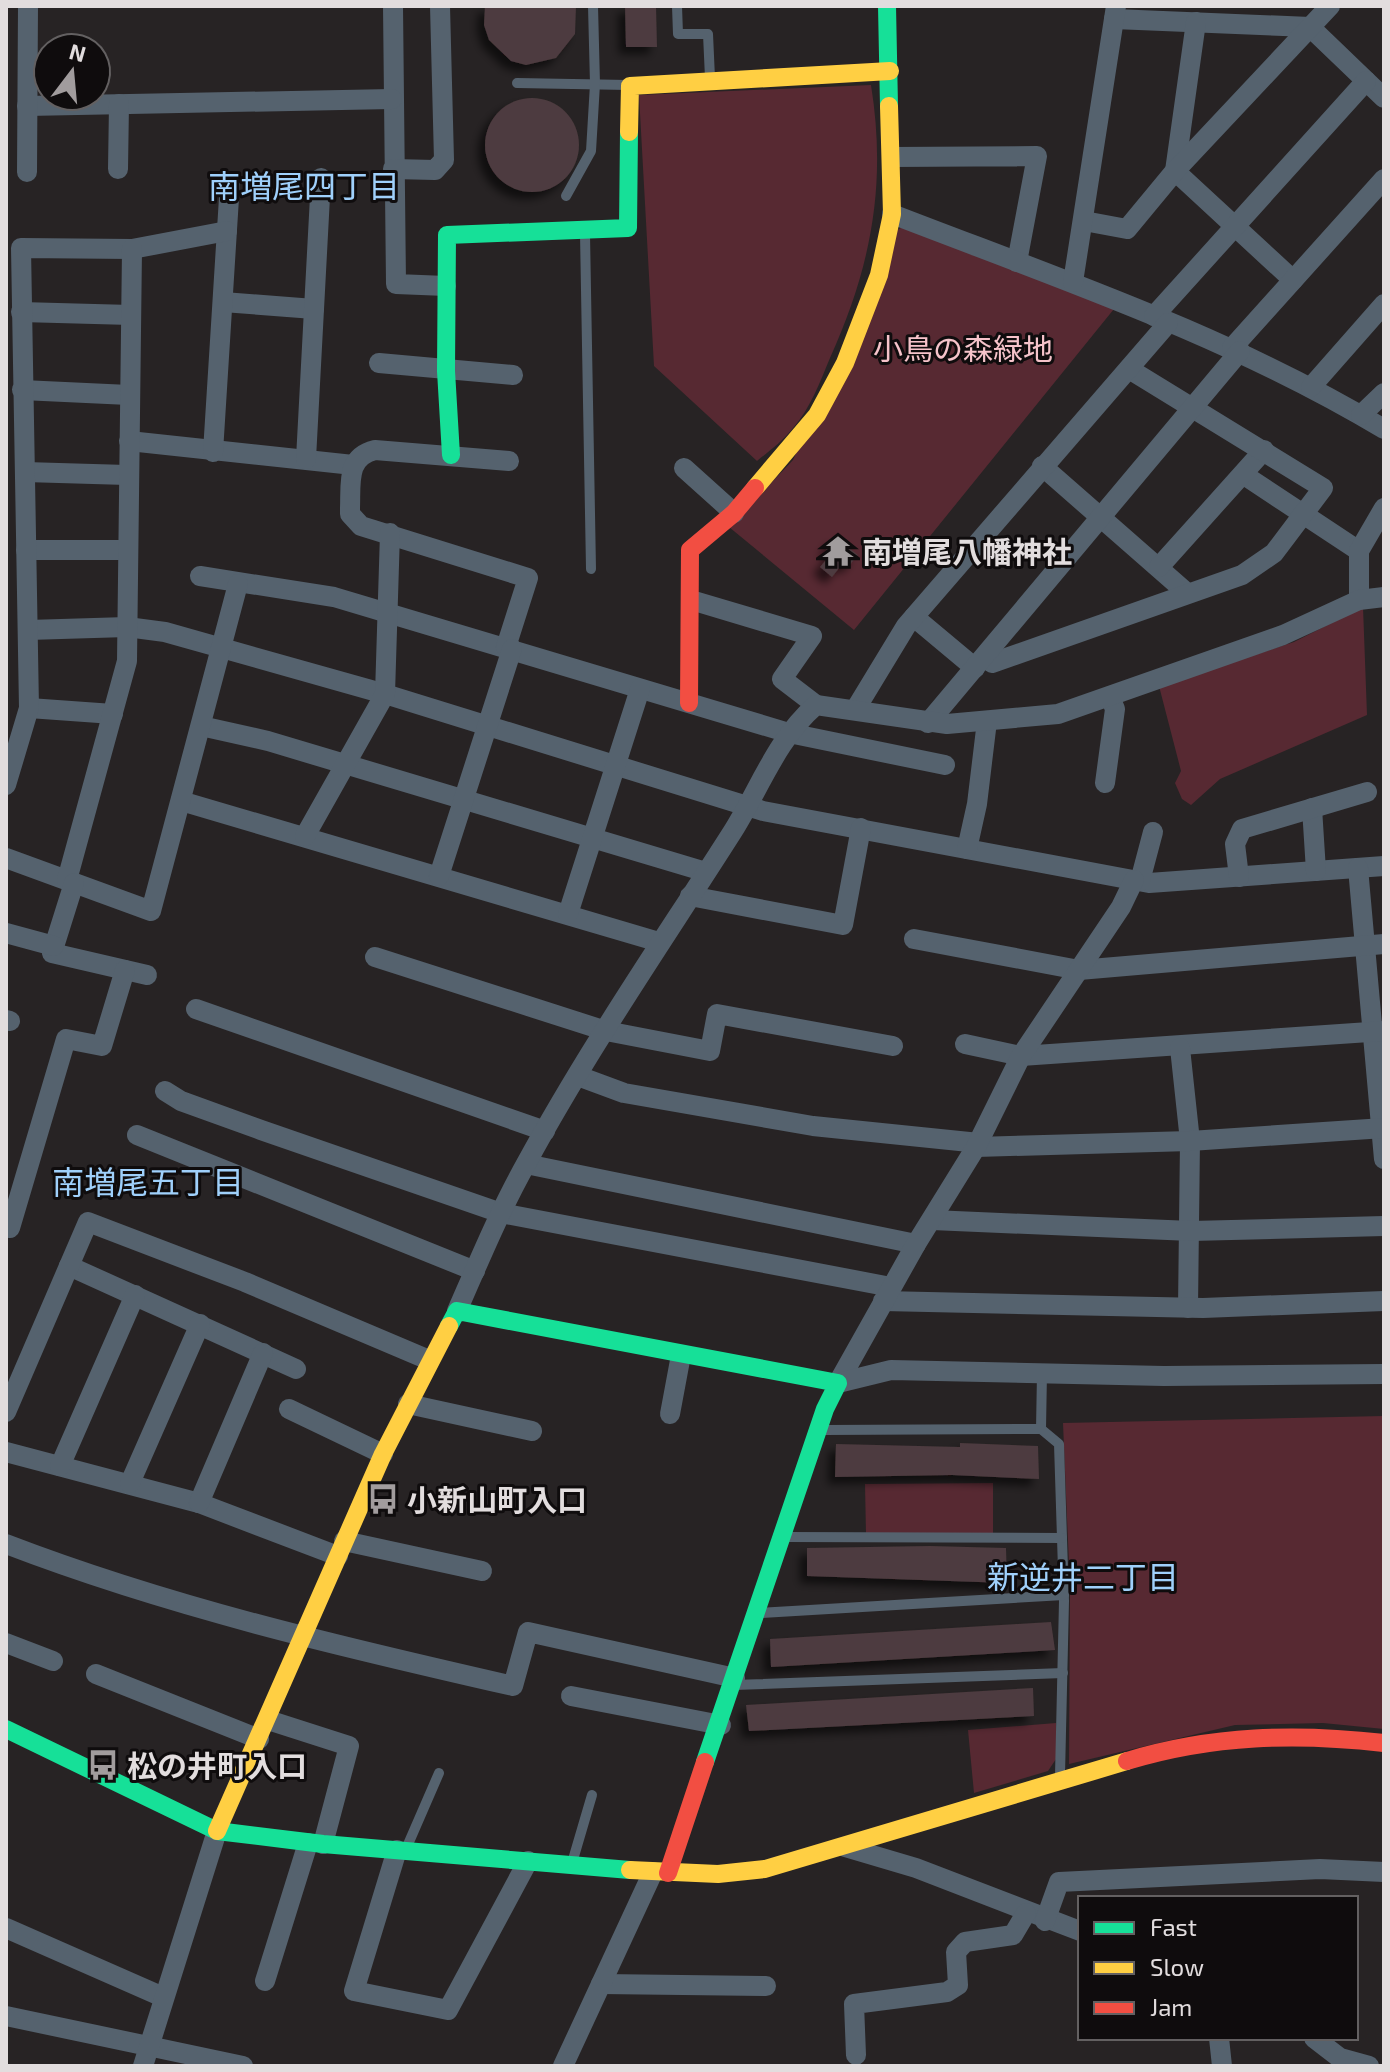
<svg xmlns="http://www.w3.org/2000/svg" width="1390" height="2072" font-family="'Exo 2','Noto Sans JP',sans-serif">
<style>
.green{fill:#572932}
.building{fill:#4d3b3f;filter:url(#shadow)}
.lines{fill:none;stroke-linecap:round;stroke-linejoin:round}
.lane{stroke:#55626e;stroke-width:10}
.street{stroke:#55626e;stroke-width:20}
.fast{stroke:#16e098;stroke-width:18}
.slow{stroke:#ffcf43;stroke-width:18}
.jam{stroke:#f24e42;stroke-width:18}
.labels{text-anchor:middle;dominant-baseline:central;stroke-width:6;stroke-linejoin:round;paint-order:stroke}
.park-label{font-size:30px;fill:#f6c3ca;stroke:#0f0c0d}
.poi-label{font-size:30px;font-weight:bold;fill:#e2ddde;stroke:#0f0c0d;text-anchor:start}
.neighbourhood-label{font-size:32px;fill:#9fd0fb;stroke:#0f0c0d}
</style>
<defs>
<filter id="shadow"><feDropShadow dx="-7" dy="7" stdDeviation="4" flood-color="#0009"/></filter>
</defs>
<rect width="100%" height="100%" fill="#272324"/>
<!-- green -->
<g class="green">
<path d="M 871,85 C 887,185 871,267 830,358 C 820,382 810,409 793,428 C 783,441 769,451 757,461 L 654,366 L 639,95 Z"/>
<polygon points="906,225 1118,304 854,630 729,527 793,460 897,230"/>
<polygon points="1363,607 1367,715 1220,779 1191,805 1182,799 1175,783 1181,771 1159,686 1294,642"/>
<polygon points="1384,1416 1384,1729 1323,1723 1235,1725 1069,1764 1070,1588 1063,1423"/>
<polygon points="993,1483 993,1533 866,1534 865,1484"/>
<polygon points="1056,1723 1056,1759 1048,1771 974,1793 968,1730"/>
</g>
<!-- building -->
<g class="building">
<polygon points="485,6 576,6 575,34 556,58 526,65 511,61 489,40 484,25"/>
<polygon points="625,6 656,6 657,47 626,47"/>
<circle cx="532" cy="145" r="47"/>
<polygon points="835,537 858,555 848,567 843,563 832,577 820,567 832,553 826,549"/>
<polygon points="960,1443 1038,1446 1039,1479 952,1475 835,1477 836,1444 960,1447"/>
<polygon points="930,1546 1006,1548 1007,1583 807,1576 807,1548"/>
<polygon points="1051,1622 1055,1650 771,1667 770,1639"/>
<polygon points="1033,1688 1034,1716 749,1731 746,1705"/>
</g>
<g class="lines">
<!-- lane -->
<g class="lane">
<polyline points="677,6 678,34 708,34 710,78"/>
<polyline points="517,83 628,85"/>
<polyline points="566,196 591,151 595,84 593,6"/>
<polyline points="585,234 591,569"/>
<polyline points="1041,1429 1042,1373"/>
<polyline points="824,1430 1041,1429 1059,1444 1064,1601 1060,1775"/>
<polyline points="786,1537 1062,1538"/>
<polyline points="760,1613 1064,1595"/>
<polyline points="734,1685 1063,1673"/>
<polyline points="406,1849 439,1773"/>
<polyline points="572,1863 592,1795"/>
</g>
<!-- street -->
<g class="street">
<polyline points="393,6 396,284 446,286"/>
<polyline points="1114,19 1310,27 1384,98"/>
<polyline points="1196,22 1175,171 1293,280"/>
<polyline points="27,106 392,99"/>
<polyline points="892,157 1037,156 1017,262"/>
<polyline points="118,169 119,104"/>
<polyline points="393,169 435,170 444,160 440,6"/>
<polyline points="27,172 28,6"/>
<path d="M 892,214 C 1060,279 1229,336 1384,429"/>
<polyline points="1084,221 1127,229 1175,171 1330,6"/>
<polyline points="1073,282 1116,6"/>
<polyline points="223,302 314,309"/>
<polyline points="21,312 131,315"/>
<polyline points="1154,316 1366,81"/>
<polyline points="1232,348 1384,179"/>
<polyline points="379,363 513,375"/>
<polyline points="1311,387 1384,304"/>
<polyline points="22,390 129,395"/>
<polyline points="1361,415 1384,393"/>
<polyline points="129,441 353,465"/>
<polyline points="213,452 230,182"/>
<polyline points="306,459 321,178"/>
<polyline points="1042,466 1187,593"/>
<polyline points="684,468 734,513"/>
<polyline points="25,472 127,475"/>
<polyline points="1244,475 1359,551"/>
<polyline points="26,550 127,550"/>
<polyline points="1159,567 1264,450"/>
<polyline points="200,576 334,597 789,733 945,765"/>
<polyline points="691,600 812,636 782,679 816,705"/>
<polyline points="1359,600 1359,551 1384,508"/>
<polyline points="914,617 975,668"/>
<polyline points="28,630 127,627 165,632 385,694 763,811 1149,883 1384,866"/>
<path d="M 506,647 L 528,578 L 361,526 L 350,514 L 350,508 C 351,483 346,457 375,450 L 509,461"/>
<polyline points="985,657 992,663 1242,575 1274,553 1323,488 1129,369"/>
<polyline points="29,708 113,714"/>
<polyline points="855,710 906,626 1168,323"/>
<polyline points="928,723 1240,351"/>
<polyline points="201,726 268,741 706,872"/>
<polyline points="1105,783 1115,709 1110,697"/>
<polyline points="6,785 29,708 21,248 132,249 227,231"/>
<polyline points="181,801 659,942"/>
<polyline points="1312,808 1316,871"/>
<polyline points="305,836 385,694 390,533"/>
<polyline points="967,849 977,804 987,721"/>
<polyline points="6,858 151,911 238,584"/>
<polyline points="1358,868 1384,1159"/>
<polyline points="439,876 512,649"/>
<polyline points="1239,877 1235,844 1242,829 1367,792"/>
<polyline points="67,880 127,661 132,249"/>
<polyline points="1140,881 1153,832"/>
<polyline points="74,883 52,953 147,975"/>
<polyline points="690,896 843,925 861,828"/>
<polyline points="568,914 640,689"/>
<polyline points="6,933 54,946"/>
<polyline points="914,939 1079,970 1384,944"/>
<polyline points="375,957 606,1031 710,1051 717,1014 893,1046"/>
<polyline points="196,1009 545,1131"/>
<polyline points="6,1020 10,1021"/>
<polyline points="965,1044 1021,1056 1384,1031"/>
<polyline points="1180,1048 1190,1141 1188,1308"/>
<polyline points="578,1076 624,1093 813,1126 979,1143"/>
<polyline points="165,1091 181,1101 261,1130 501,1213 891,1287"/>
<polyline points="137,1135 475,1271"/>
<polyline points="976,1147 1190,1141 1384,1128"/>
<polyline points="526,1164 916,1244"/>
<polyline points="932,1220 1191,1231 1384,1226"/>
<polyline points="6,1227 10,1228 66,1039 102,1046 125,970"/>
<polyline points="69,1266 296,1369"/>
<polyline points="883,1301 1203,1308 1384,1301"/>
<path d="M 457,1311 C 479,1261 500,1210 527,1162 C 589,1048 663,941 733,831 C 760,788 776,740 816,705 L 947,724 L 1058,714 L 1283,635 L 1359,600 L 1384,597"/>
<polyline points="838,1383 916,1244 976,1147 1021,1056 1121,907 1134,880"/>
<polyline points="838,1383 891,1370 1164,1376 1384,1374"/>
<polyline points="408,1404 532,1431"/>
<polyline points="289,1409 383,1454"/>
<polyline points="6,1412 88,1222 245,1282 429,1360"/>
<polyline points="670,1414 681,1355"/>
<polyline points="6,1452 199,1503 338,1556"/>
<polyline points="60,1466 135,1295"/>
<polyline points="130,1483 200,1324"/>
<polyline points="199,1503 263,1353"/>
<polyline points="344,1541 482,1571"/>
<path d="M 6,1544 C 170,1607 342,1647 513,1686 L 528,1632 L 735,1678"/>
<polyline points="6,1643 53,1661"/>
<polyline points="96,1674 259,1739"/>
<polyline points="571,1696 721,1725"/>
<polyline points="268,1720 349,1746 323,1844"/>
<polyline points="845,1847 916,1868 1080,1931"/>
<polyline points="397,1850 354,1991 448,2010 528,1861"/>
<polyline points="1045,1921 1059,1882 1320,1869 1384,1872"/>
<polyline points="6,1928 163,1997"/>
<polyline points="265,1981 308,1843"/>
<polyline points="601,1984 766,1986"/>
<polyline points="6,2016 243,2066"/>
<polyline points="1219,2038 1222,2066"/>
<polyline points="1314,2038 1340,2058 1369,2066"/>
<polyline points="856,2055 854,2004 947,1992 958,1985 956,1952 965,1942 1013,1935 1026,1913"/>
<polyline points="143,2066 217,1831"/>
<polyline points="563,2066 653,1872"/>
</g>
<!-- fast -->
<g class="fast">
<polyline points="887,6 889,106"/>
<polyline points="451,455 446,371 447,235 628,228 629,132"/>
<polyline points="449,1326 457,1311 838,1383 825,1409 705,1762"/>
<polyline points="6,1729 217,1831 323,1844 630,1870"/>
</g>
<!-- slow -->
<g class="slow">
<polyline points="629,132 630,86 890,71"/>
<polyline points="755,488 817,415 845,363 879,275 892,214 889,106"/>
<polyline points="217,1831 383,1454 449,1326"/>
<polyline points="630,1870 718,1874 765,1869 1127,1761"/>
</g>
<!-- jam -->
<g class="jam">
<polyline points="689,703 690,550 734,513 755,488"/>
<path d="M 1127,1761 C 1212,1735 1297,1733 1384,1743"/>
<polyline points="668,1873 705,1762"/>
</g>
</g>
<!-- icons -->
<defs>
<symbol id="temple-bare" viewBox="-9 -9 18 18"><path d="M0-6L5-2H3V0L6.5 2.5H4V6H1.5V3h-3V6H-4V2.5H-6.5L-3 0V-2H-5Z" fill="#a19c9d" stroke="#0f0c0d" stroke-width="2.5" paint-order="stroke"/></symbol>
<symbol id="bus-bare" viewBox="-9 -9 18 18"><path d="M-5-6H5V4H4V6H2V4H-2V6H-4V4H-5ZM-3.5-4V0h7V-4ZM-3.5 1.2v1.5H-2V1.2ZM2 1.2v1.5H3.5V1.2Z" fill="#a19c9d" stroke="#0f0c0d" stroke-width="2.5" paint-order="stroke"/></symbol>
</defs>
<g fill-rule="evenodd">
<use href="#temple-bare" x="816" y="529" width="44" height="44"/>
<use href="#bus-bare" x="361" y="1477" width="44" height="44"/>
<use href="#bus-bare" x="81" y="1743" width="44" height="44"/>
</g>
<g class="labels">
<!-- park labels -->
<g class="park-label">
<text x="963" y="348">小鳥の森緑地</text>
</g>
<!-- poi labels -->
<g class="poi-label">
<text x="862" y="551">南増尾八幡神社</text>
<text x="407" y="1499">小新山町入口</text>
<text x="127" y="1765">松の井町入口</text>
</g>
<!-- neighbourhood labels -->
<g class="neighbourhood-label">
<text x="304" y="185">南増尾四丁目</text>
<text x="148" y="1181">南増尾五丁目</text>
<text x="1083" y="1576">新逆井二丁目</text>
</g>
</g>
<!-- border -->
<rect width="1390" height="2072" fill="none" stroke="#e2ddde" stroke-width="16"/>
<!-- legend -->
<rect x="1078" y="1896" width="280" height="144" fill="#0f0c0d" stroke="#636061" stroke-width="2"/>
<rect x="1094" y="1922" width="40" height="12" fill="#16e098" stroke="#636061" stroke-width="2"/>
<text x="1150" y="1936" font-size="24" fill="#e2ddde">Fast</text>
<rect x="1094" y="1962" width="40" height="12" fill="#ffcf43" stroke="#636061" stroke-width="2"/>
<text x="1150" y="1976" font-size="24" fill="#e2ddde">Slow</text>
<rect x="1094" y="2002" width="40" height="12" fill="#f24e42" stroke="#636061" stroke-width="2"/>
<text x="1150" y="2016" font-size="24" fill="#e2ddde">Jam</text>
<!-- north arrow -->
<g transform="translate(72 72) rotate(16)"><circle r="38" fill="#0f0c0d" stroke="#636061" stroke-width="2"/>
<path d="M0-6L14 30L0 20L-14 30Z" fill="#a19c9d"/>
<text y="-12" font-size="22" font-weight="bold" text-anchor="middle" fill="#e2ddde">N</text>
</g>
</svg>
